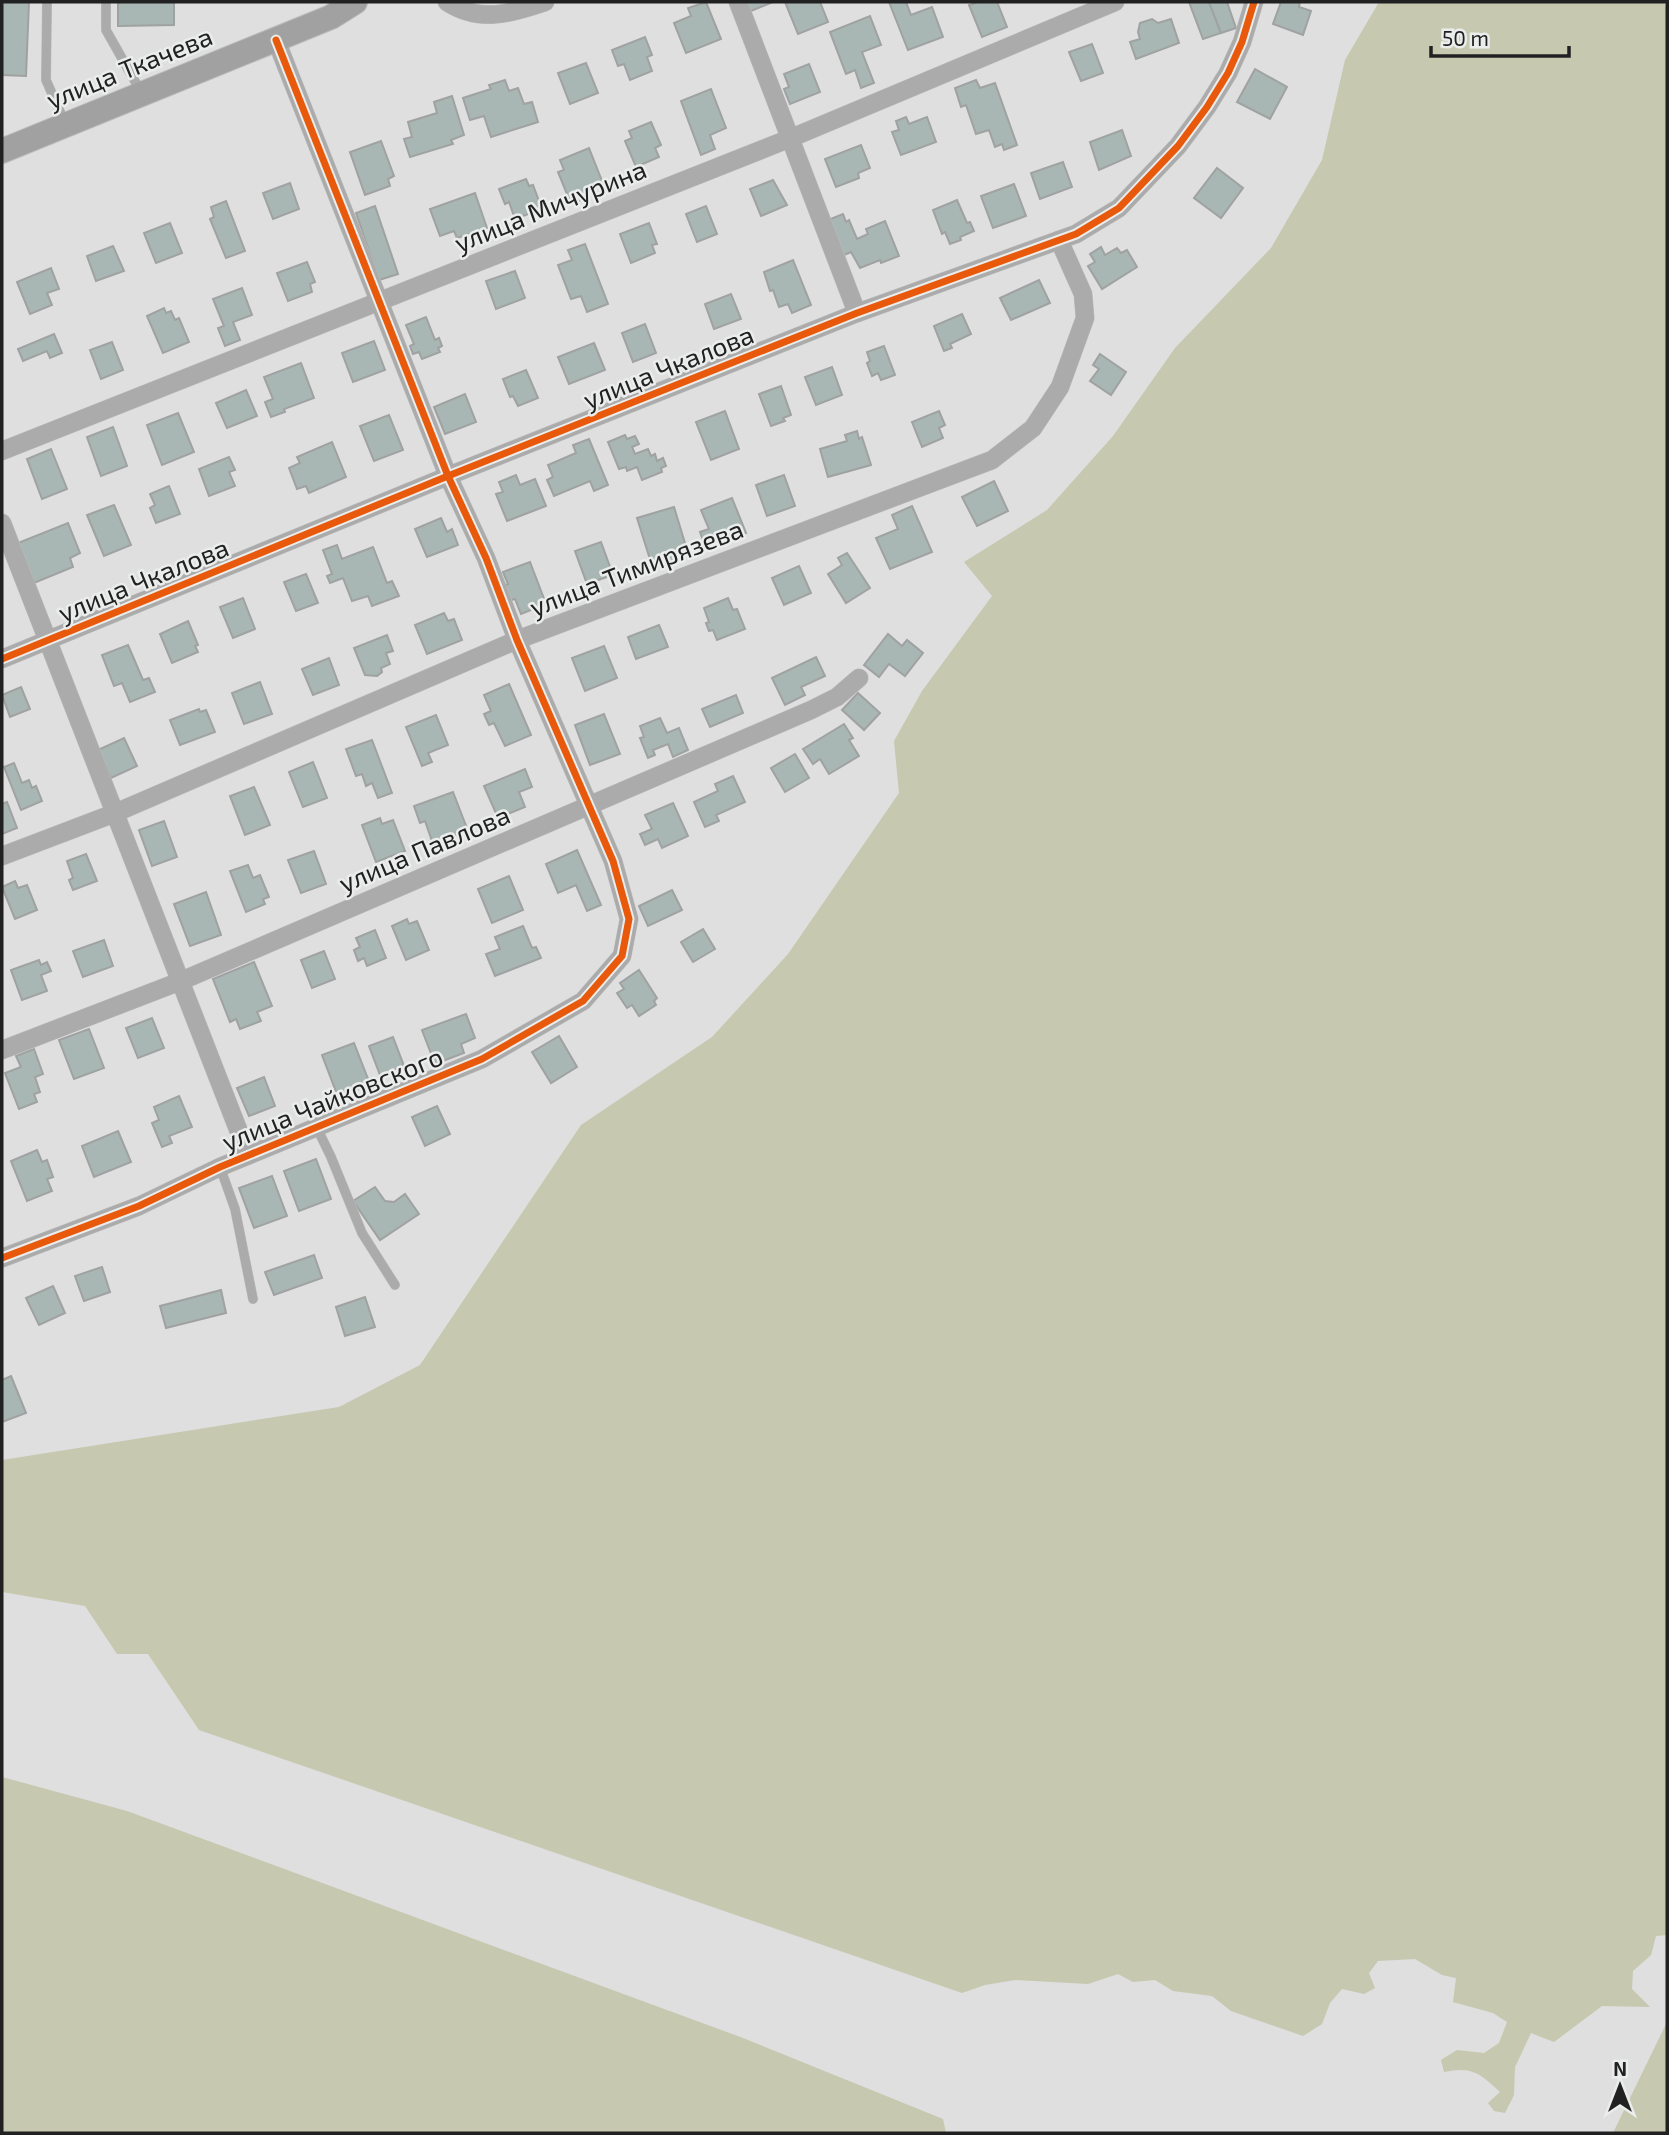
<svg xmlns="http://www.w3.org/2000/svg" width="1669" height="2135" font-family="'Exo 2',sans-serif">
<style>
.green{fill:#c6c8af}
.building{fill:#a8b7b4;stroke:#a0a2a1;stroke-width:2}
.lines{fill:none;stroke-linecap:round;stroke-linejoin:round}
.lane-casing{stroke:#bcbdbc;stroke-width:10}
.street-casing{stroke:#bcbdbc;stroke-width:19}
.secondary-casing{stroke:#bcbdbc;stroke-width:26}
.lane{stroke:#ababab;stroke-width:9}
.street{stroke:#ababab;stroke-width:18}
.secondary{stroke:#a1a1a1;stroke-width:24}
.cycleway-casing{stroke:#eaedeb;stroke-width:11}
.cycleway{stroke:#e8590c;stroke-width:7}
.labels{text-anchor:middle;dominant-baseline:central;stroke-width:5;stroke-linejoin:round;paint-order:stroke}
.street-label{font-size:26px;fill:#202120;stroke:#eaedeb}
</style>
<rect width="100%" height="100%" fill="#dedfde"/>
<!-- green -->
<g class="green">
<path d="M 1379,2 L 1664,2 L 1667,11 L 1667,1935 L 1656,1936 L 1651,1955 L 1633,1971 L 1632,1989 L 1650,2007 L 1602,2006 L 1554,2042 L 1531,2033 L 1515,2067 L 1514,2095 L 1505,2113 L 1494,2111 L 1488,2103 L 1500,2092 C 1480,2073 1472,2066 1444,2072 L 1441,2060 L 1457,2050 L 1484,2053 L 1499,2043 L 1507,2022 L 1493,2013 L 1453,2002 L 1456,1978 L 1442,1975 L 1415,1959 L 1378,1961 L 1369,1973 L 1375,1988 L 1364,1994 L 1342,1989 L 1330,2003 L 1322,2024 L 1303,2036 L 1231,2011 L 1212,1996 L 1173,1991 L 1155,1980 L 1133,1982 L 1118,1974 L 1088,1984 L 1015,1980 L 985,1985 L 962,1993 L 199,1730 L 148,1654 L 117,1654 L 85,1606 L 2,1592 L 2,1460 L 339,1407 L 420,1365 L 581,1125 L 712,1037 L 788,954 L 899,793 L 894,741 L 922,691 L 992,596 L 964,562 L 1047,510 L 1113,436 L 1175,348 L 1271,248 L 1322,160 L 1345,60 Z"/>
<polygon points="2,1777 127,1811 743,2038 943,2119 946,2133 2,2133"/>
<polygon points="1667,2022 1667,2133 1613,2133"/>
</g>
<!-- building -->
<g class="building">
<polygon points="2,2 29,2 26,76 2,75"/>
<polygon points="118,2 174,2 174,25 118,26"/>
<polygon points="706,2 721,39 686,53 674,23 691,16 688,8"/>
<polygon points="741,2 773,2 746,13"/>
<polygon points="785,2 820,2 828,22 798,34"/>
<polygon points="889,2 906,2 911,15 932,7 943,37 908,50"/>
<polygon points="978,2 997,2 1007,27 982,37 969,5"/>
<polygon points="1189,2 1209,2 1221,33 1203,39"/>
<polygon points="1209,2 1227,2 1236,28 1221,33"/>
<polygon points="1281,2 1300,2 1299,7 1311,11 1303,35 1273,24"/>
<polygon points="870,16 881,45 862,52 874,83 861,88 855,70 846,74 830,32"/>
<polygon points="1152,19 1158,23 1171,19 1179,43 1136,59 1130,42 1140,39 1138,32 1140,23"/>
<polygon points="645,37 652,55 647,57 652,71 630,80 624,64 618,66 612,50"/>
<polygon points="1092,44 1103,73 1081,81 1069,52"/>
<polygon points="586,63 598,93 570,104 558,73"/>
<polygon points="809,64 820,92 790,104 784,89 789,87 784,74"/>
<polygon points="1255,69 1287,87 1270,119 1237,102"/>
<polygon points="505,80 509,91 518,88 524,104 532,102 538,122 491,137 484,116 470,120 463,98 491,89 489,85"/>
<polygon points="976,80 980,88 995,83 1017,145 1004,150 1002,144 995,147 989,130 976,134 966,105 961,107 955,88"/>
<polygon points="711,89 726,128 710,135 715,149 701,155 681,101"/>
<polygon points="452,96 464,135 451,140 453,144 410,157 404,139 412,137 408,122 437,113 434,102"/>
<polygon points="906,117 909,124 927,117 936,142 901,155 892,132 899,130 896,121"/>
<polygon points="651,122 661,145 655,148 659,157 636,167 625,141 632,138 629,131"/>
<polygon points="1122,130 1131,156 1099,170 1090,142"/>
<polygon points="381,141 394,176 388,179 390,186 365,195 350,152"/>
<polygon points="861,145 870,168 858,173 859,178 836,187 825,159"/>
<polygon points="589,148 602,181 585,188 589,197 571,204 558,172 564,170 560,160"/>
<polygon points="1063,162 1072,187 1040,199 1031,173"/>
<polygon points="1217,168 1243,188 1221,218 1194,198"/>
<polygon points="526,179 529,186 533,185 542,209 515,219 509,202 505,204 499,189"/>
<polygon points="773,180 787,205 761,216 750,189"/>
<polygon points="290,183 299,209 273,219 263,193"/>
<polygon points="1014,184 1026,216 993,228 981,196"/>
<polygon points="475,193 487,228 457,238 454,231 440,236 430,209"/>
<polygon points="957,200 967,223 970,222 974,231 960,237 961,240 950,244 945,232 942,234 933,210"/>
<polygon points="226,201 245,251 226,258 210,219 214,217 211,207"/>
<polygon points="375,206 398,274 379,280 356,213"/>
<polygon points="706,206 717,234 697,242 686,214"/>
<polygon points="843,214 846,222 849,220 857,239 868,234 866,229 885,221 899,256 881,263 880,260 860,268 851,252 842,256 828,220"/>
<polygon points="170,223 182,253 156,263 144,233"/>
<polygon points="649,223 657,244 652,245 655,253 631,263 620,234"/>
<polygon points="585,244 608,304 587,312 581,296 571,299 558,265 572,260 568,250"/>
<polygon points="113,246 124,271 96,281 87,256"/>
<polygon points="1101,247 1105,255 1117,248 1121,253 1127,250 1137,267 1102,289 1088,266 1095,262 1090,254"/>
<polygon points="793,260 811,305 792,313 788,304 779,307 773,290 770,291 764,272"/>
<polygon points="307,262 315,282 310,284 312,292 288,301 277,273"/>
<polygon points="51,268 59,289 47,293 52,305 30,314 17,282"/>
<polygon points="515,271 525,298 496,309 486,281"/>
<polygon points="1039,280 1050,303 1011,320 1000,298"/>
<polygon points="242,288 252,315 233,322 240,340 225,346 218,328 224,326 213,299"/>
<polygon points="731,294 741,319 714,329 705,304"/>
<polygon points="164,308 166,313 171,311 175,320 179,318 189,342 163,353 147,316"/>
<polygon points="962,314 971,334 950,344 952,348 944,351 934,326"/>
<polygon points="426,317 435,340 439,338 442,346 438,348 440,352 422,359 419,352 413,354 410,346 414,344 406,325"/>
<polygon points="645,324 656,353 633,362 622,333"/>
<polygon points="54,334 62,353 50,358 47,351 23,361 18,349"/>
<polygon points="374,341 385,370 353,382 342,353"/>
<polygon points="112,342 123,370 101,379 90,350"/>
<polygon points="594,343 605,370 569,384 558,357"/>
<polygon points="884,346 895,375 881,380 878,373 872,376 867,363 870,361 867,352"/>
<polygon points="1100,354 1126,372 1111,395 1090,381 1099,369 1093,365"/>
<polygon points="301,363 314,398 284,409 285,412 271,417 265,402 273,399 264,377"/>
<polygon points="832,367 842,395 816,405 805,377"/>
<polygon points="526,370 538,398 518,406 513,396 510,397 503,379"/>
<polygon points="781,386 791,415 783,418 785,421 771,426 759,394"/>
<polygon points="246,390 257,416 227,428 216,403"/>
<polygon points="465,394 476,422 445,434 434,407"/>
<polygon points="725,411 739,449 711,460 696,422"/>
<polygon points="939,411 945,425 939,428 943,438 922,447 912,422"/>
<polygon points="178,413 194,452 162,465 147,425"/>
<polygon points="389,415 403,450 374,461 360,426"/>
<polygon points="113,427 127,466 101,476 87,437"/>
<polygon points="857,431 859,439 862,437 871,465 828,477 820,449 847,441 845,435"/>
<polygon points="625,435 627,439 635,436 639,444 632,447 635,454 648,449 651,456 655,454 657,461 663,458 666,466 661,468 662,472 642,480 637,467 627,471 626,467 619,469 608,442"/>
<polygon points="589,439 608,485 594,491 590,481 554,496 547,480 553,477 548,465 576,453 573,445"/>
<polygon points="332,442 346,477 309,493 306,486 297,489 289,468 300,463 297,457"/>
<polygon points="51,449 67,489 42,499 27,459"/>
<polygon points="229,457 235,470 229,472 235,486 209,496 199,469"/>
<polygon points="516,475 520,485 535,479 546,506 507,521 496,494 503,492 499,482"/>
<polygon points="784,475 795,506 767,516 756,485"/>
<polygon points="994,481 1008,511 977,526 962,497"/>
<polygon points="169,486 180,514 156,523 150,508 155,505 150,494"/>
<polygon points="732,498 746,533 706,549 700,532 709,529 701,510"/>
<polygon points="114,505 131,545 104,556 87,515"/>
<polygon points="912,506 932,552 890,569 876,538 898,529 892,515"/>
<polygon points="674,507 688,553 673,557 674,562 653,569 637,518"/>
<polygon points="441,518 447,532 452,529 458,545 427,557 415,529"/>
<polygon points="68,523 80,553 70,558 73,567 34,583 18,543"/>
<polygon points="601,542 613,575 587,584 575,551"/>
<polygon points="337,545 342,559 373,547 387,583 392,581 399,596 372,606 368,596 352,601 343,578 330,583 327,576 332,574 323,550"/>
<polygon points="847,553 870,588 846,603 828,574 842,565 838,558"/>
<polygon points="530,562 546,604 521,614 515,599 508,601 502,587 508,584 503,572"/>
<polygon points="799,566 811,593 784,605 772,578"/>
<polygon points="306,574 318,603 296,611 284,582"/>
<polygon points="243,598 255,629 233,638 220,607"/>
<polygon points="728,598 733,610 737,609 745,629 717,640 713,630 709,631 706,623 709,622 704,608"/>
<polygon points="444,613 448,621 454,619 462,640 427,654 415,625"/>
<polygon points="188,621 198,645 195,646 198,652 172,663 160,634"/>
<polygon points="659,625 668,647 636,659 628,637"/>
<polygon points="888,634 902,646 907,640 923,653 905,676 889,664 879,677 864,665"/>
<polygon points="387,635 393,651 386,653 390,664 381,668 382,672 377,676 365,675 354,648"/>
<polygon points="128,645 143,680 149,678 155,692 130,702 122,683 114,686 102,655"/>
<polygon points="604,646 617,678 585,691 572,658"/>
<polygon points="816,657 825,676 801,687 805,695 785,705 772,678"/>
<polygon points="329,658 339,685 313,695 302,669"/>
<polygon points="260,682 272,714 244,724 232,693"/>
<polygon points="509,684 531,735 505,746 494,723 489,725 484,714 491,711 484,695"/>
<polygon points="21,687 30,709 10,717 2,695"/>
<polygon points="858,693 880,713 864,730 842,710"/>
<polygon points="736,695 743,713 710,727 702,709"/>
<polygon points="199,709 200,712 206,710 215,732 180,745 170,720"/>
<polygon points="604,714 620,754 590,765 575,725"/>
<polygon points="436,715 448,745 428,753 432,762 422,766 406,727"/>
<polygon points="660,718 667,733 679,728 688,750 673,757 668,744 653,750 655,755 648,758 640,738 644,737 640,726"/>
<polygon points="844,724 853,738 849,740 859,756 829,774 820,759 813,764 803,749"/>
<polygon points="124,738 137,766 111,778 98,750"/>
<polygon points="372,740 392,793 378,798 372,783 366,786 362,774 356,776 346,749"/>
<polygon points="795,754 809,778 785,792 771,768"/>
<polygon points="313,762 327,798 303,807 289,772"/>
<polygon points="14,763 22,783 29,780 32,788 36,786 42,801 21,810 4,767"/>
<polygon points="525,769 532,787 519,792 525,807 498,818 484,786"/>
<polygon points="733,776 745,802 716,815 719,821 705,827 694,802 718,791 715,784"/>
<polygon points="254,787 270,825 245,835 230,796"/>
<polygon points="453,792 468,831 433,844 425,821 420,823 414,806"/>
<polygon points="7,802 17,828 2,834 2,804"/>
<polygon points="673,803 688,836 662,848 658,839 645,845 640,834 652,829 645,815"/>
<polygon points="380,818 382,824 393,820 405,851 376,862 362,825"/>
<polygon points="164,821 177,857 152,866 139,830"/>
<polygon points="577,850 601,905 587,911 576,885 558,893 546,864"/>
<polygon points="314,851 326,884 301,893 288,860"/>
<polygon points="86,854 97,881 73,890 69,880 73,878 67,861"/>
<polygon points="248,865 253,878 260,875 269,897 263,899 265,904 246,912 230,871"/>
<polygon points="509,876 523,910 492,923 478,889"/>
<polygon points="15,881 18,888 27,885 37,910 15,919 2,887"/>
<polygon points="672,890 682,910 648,926 639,906"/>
<polygon points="206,892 221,935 190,946 174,904"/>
<polygon points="407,919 409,924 417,921 429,950 406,960 392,926"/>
<polygon points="523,926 532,948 536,947 541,958 495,976 486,954 500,949 495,937"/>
<polygon points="703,929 715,949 693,962 681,942"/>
<polygon points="375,930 386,958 367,966 364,958 358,961 354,950 360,947 356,938"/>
<polygon points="104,940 113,966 83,977 73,951"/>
<polygon points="324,951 335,979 312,988 301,960"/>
<polygon points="39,960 41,965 47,962 51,971 41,975 47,991 22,1000 11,970"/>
<polygon points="254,962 272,1006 257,1012 261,1021 240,1029 236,1019 230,1022 213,979"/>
<polygon points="639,970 657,998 654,1001 656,1005 639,1016 632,1005 627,1008 617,993 624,989 620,983"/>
<polygon points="466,1014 475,1038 461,1044 464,1053 435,1064 422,1030"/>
<polygon points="152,1018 164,1048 138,1058 126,1028"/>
<polygon points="89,1029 104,1068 74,1079 59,1040"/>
<polygon points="559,1036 577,1067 551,1083 532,1052"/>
<polygon points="393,1037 404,1066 380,1075 369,1046"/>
<polygon points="354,1043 370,1084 338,1097 322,1055"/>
<polygon points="34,1049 43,1074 35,1077 40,1092 34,1094 37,1102 19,1109 5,1073 21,1067 16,1056"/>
<polygon points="264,1077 275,1106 249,1116 237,1088"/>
<polygon points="179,1096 192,1127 169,1136 172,1143 162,1147 152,1123 159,1120 154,1107"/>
<polygon points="437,1106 450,1134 425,1146 412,1117"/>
<polygon points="118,1131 131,1162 94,1177 82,1146"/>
<polygon points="37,1150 42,1162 47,1160 53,1177 47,1179 52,1191 27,1201 11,1161"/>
<polygon points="316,1159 331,1199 299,1211 284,1171"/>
<polygon points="272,1176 287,1216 254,1228 239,1188"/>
<polygon points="375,1187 385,1201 394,1202 405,1194 419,1214 380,1240 353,1201"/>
<polygon points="314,1255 322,1278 274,1295 265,1272"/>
<polygon points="102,1267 110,1292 84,1301 75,1276"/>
<polygon points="53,1286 65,1313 39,1325 26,1298"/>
<polygon points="221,1290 226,1313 166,1328 160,1306"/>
<polygon points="365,1297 375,1327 345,1336 336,1307"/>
<polygon points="11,1376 26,1413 2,1422 2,1380"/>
</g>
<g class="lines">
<defs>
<g id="lane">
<polyline points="47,2 46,80 65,123"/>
<polyline points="106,2 106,30 141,92"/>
<polyline points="316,1126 331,1157 362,1233 395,1285"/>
<polyline points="220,1167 235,1209 253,1299"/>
</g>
<g id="street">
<path d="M 447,2 C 479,23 510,14 545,2"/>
<polyline points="738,2 857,313"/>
<polyline points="2,451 791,138 1115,2"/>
<polyline points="2,523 248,1155"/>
<polyline points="2,659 448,476 857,313 1076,234 1119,208 1178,146 1207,107 1228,73 1242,42 1254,2"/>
<polyline points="2,856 115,813 517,640 992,460 1033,428 1060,387 1085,318 1083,294 1059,240"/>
<polyline points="2,1050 181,981 811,710 837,697 859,678"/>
<polyline points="2,1258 139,1206 220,1167 482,1059 583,1001 622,956 629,919 613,861 517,640 486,558 448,476 276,40"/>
</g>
<polyline id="secondary" points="2,151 331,17 355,2"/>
</defs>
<!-- lane casing -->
<use href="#lane" class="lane-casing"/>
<!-- street casing -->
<use href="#street" class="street-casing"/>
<!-- secondary casing -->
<use href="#secondary" class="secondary-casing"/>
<!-- lane -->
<use href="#lane" class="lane"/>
<!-- street -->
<use href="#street" class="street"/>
<!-- secondary -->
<use href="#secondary" class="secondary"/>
<defs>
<g id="cycleway">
<polyline points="2,659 448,476 857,313 1076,234 1119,208 1178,146 1207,107 1228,73 1242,42 1254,2"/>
<polyline points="2,1258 139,1206 220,1167 482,1059 583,1001 622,956 629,919 613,861 517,640 486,558 448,476 276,40"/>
</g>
</defs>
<!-- cycleway casing -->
<use href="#cycleway" class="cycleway-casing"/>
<!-- cycleway -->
<use href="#cycleway" class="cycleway"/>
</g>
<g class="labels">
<!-- street labels -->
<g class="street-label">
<text transform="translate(129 67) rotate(-22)">улица Ткачева</text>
<text transform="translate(550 205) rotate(-22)">улица Мичурина</text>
<text transform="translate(668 366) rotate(-22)">улица Чкалова</text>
<text transform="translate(636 567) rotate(-21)">улица Тимирязева</text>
<text transform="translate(143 579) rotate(-22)">улица Чкалова</text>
<text transform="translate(424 848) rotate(-23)">улица Павлова</text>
<text transform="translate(332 1098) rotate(-22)">улица Чайковского</text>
</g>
</g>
<!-- border -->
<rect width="1669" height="2135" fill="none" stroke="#202120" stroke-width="7"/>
<!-- north arrow -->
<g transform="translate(1620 2086)" stroke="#eaedeb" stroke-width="5" paint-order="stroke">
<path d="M0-5L12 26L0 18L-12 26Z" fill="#202120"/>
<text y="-10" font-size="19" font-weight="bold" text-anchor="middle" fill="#202120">N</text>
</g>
<!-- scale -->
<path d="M1431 46v10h138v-10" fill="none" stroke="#202120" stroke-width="3.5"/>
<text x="1442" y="46" font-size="21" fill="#202120" stroke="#eaedeb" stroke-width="5" paint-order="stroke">50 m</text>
</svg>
